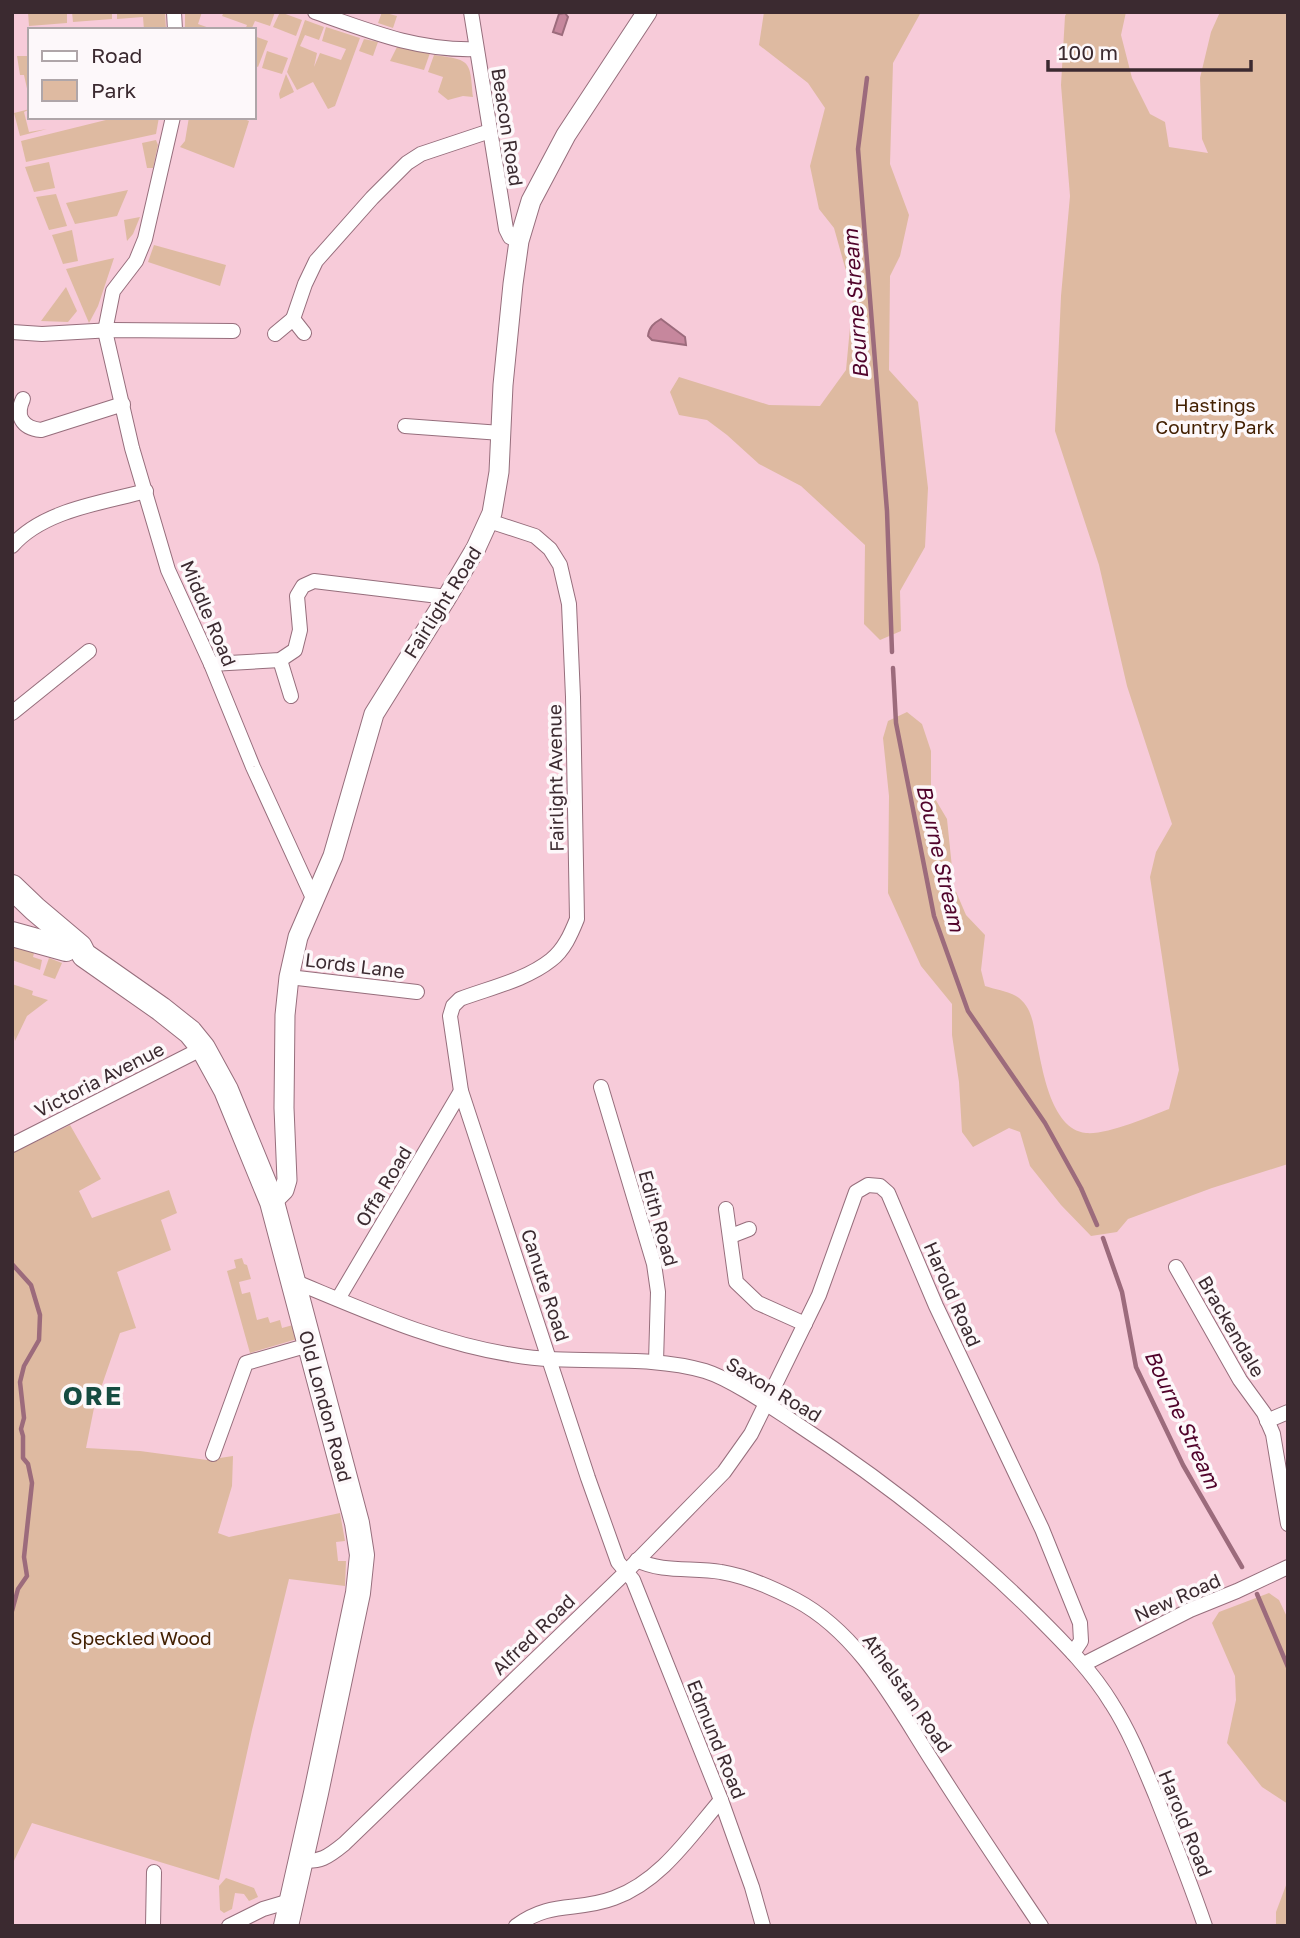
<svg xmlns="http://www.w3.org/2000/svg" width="1300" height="1938" font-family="'Golos Text',sans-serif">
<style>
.green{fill:#debaa1}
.water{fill:#c6879d;stroke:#9c6b7c;stroke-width:2}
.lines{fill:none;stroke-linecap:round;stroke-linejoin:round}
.stream{stroke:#9c6b7c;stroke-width:4.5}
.street-casing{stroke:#966e7c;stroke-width:16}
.secondary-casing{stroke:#966e7c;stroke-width:21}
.highway-casing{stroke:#966e7c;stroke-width:26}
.street{stroke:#fff;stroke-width:14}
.secondary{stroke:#fff;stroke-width:19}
.highway{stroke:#fff;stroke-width:24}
.labels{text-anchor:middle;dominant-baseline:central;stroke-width:7;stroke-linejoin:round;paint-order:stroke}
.street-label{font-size:19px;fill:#3b2a30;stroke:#fdf8fa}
.park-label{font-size:19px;fill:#432002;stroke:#fdf8fa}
.water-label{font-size:21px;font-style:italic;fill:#50032b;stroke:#fdf8fa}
.district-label{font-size:26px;font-weight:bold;letter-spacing:2px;fill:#154c41;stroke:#fdf8fa}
</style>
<rect width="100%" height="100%" fill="#f7cbd9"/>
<!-- green -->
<g class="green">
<polygon points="28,12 67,12 67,23 29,26"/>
<polygon points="72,12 112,12 112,19 73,22"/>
<polygon points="117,12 165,12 166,30 144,30 143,17 117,19"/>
<polygon points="185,12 202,12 198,24 215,30 185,30"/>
<polygon points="224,12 275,12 270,26 255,21 251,30 245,30 247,25 222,16"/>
<polygon points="280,12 302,20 296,36 273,27"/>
<polygon points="382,12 397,16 393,28 378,23"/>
<polygon points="764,12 921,12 893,63 890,164 909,215 900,256 890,276 889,370 918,402 928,488 925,547 900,591 901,631 880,640 864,624 865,545 801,486 759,464 727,435 707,420 679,415 670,392 679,377 769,405 820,406 846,370 853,296 834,228 819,209 810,166 825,108 808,83 759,45"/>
<path d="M 1067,12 L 1126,12 L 1121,35 L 1132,78 L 1150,114 L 1165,122 L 1169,147 L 1208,153 L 1202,139 L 1200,78 L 1211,32 L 1220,12 L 1288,12 L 1288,1164 L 1212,1188 L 1128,1219 L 1117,1232 L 1091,1236 L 1061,1205 L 1030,1166 L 1020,1132 L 1009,1128 L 973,1147 L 962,1132 L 959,1082 L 952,1035 L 952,1004 L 921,966 L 888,893 L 889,796 L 883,738 L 888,721 L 907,712 L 922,724 L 931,751 L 931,792 L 947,819 L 954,887 L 966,915 L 985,935 L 981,970 L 985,986 C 994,989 1007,991 1016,996 C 1031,1005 1033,1022 1036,1038 C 1042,1066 1050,1129 1086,1133 C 1107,1135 1148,1117 1169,1109 L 1179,1070 L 1150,877 L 1156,852 L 1172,824 L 1127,686 L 1099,565 L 1055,431 L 1061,296 L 1070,196 L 1061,85 L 1065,16 Z"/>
<polygon points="305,20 324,27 319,40 305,35 300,46 317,53 314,67 320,53 341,60 346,49 322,41 326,27 360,38 335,106 328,109 313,82 297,90 287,72"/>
<polygon points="254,36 268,41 258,67 254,65"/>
<polygon points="364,39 378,42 373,56 359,51"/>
<polygon points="397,47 430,53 424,70 390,61"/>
<polygon points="267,51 288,58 282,74 262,68"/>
<path d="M 434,55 C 471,60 470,60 473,97 L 463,96 L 448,100 L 438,92 L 443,77 L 428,72 Z"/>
<polygon points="17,56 30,56 30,102 24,75 20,75"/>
<polygon points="286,74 294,92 280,99 279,94"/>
<polygon points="30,109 24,112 29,132 47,129 20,136 14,113"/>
<polygon points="118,117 159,117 156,134 26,162 21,141"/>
<polygon points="189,117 239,117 249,121 234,168 180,147 185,141"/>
<polygon points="156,140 158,145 153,168 147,168 142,143"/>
<polygon points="49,162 55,188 34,192 25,167"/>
<polygon points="128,190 117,216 75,224 66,203"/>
<polygon points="56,194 67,226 49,230 36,197"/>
<polygon points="140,217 133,234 127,241 124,220"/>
<polygon points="72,230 78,261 63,264 52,235"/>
<polygon points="154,245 226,265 220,286 148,262"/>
<polygon points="114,258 98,306 89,323 66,269"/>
<polygon points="66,287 77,311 68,322 41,321"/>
<polygon points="16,947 34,953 33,957 42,960 40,970 12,960 12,949"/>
<polygon points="49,958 62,963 55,979 43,975"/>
<polygon points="12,984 33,991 32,995 48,1000 27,1016 15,1041 12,1023"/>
<polygon points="70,1125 101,1179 79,1191 92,1218 169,1190 177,1213 161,1220 171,1250 117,1272 136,1328 120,1333 94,1408 86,1448 140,1451 207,1460 233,1456 232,1486 218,1533 229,1537 340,1513 345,1541 336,1542 338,1561 346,1561 345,1586 289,1579 252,1730 219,1880 32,1823 12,1865 12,1153"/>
<polygon points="242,1258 244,1264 247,1265 251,1279 239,1282 242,1294 250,1292 257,1320 268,1317 270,1323 280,1320 282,1328 293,1325 297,1339 250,1353 227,1271 236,1268 234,1260"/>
<polygon points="1269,1593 1279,1600 1288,1619 1288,1804 1262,1787 1227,1743 1236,1700 1235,1676 1212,1623 1219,1612"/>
<polygon points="226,1878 254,1888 258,1897 249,1901 244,1894 235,1893 232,1909 224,1913 220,1910 219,1886"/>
<polygon points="1288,1880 1288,1926 1276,1926 1276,1912"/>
</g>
<!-- water -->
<g class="water">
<polygon points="565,13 568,17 562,35 553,32 559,14"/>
<path d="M 661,319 L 685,337 L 686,345 L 652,340 L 648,336 C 649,327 654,323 661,319 Z"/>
</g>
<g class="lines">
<!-- stream -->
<g class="stream">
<polyline points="867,78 858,149 887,511 892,652"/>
<polyline points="893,668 896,723 934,916 968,1011 1045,1123 1081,1188 1097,1225"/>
<polyline points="1103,1238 1122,1292 1136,1367 1183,1465 1242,1567"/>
<polyline points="12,1264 31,1285 40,1315 39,1340 24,1366 20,1382 24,1418 21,1429 23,1436 23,1458 28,1464 32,1483 24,1557 27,1576 18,1589 12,1611"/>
<polyline points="1257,1594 1288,1667"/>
</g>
<defs>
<g id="street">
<polyline points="174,12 175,30"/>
<path d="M 315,12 C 369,31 418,51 476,49"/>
<polyline points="471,12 506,229 510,237 519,241"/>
<polyline points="173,117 145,239 136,261 113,291 105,331 132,448 168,570 211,664 253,767 313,898"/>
<polyline points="12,332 42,334 112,330 233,331"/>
<polyline points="304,333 293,319 305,284 316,261 372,198 407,163 421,154 490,131"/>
<polyline points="275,334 293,319"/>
<path d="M 23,399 C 15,416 22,428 41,430 L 123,404"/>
<polyline points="405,426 501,433"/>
<path d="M 489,521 L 535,536 L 550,549 L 560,565 L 569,604 L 573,697 L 577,919 C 571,934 564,950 551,960 C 526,980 489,988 460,999 L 453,1006 L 450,1016 L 461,1091 L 588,1478 L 618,1562 L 633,1580 L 721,1800 L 752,1887 L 763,1926"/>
<path d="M 12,546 C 43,510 102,503 146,491"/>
<polyline points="280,660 291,696"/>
<polyline points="211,664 280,660 295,650 300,630 297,596 303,586 314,581 447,597"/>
<polyline points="12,713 89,651"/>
<polyline points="289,977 417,992"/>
<polyline points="601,1087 654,1264 658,1292 656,1362"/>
<polyline points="12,1145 203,1048"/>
<polyline points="726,1209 736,1282 758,1303 805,1324"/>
<polyline points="731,1236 749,1229"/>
<polyline points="1176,1267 1240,1380 1264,1413 1273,1434 1288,1524"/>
<path d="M 291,1280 C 364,1310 435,1343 513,1355 C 576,1366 643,1353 705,1371 C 731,1379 770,1406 794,1422 C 881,1479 964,1543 1038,1617 C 1065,1644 1092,1671 1112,1704 C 1130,1732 1143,1765 1156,1796 C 1173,1839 1190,1882 1205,1926"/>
<polyline points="338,1299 461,1091"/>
<polyline points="1267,1421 1288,1412"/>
<polyline points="213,1454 246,1363 309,1345"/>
<path d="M 637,1560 C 662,1573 694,1567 721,1572 C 746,1576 773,1588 796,1600 C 862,1635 898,1709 938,1770 C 971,1822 1006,1874 1041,1926"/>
<polyline points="1084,1664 1190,1610 1237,1591 1288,1567"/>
<path d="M 299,1860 C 320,1863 328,1857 344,1844 L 626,1572 L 724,1472 L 751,1434 L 819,1295 L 856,1192 L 868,1185 L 880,1186 L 888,1193 L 936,1306 L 1042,1529 L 1080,1623 L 1081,1641 L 1073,1653"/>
<polyline points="153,1926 154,1872"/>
<polyline points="229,1926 263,1909 290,1901"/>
<path d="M 516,1926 C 551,1900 577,1912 614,1898 C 661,1881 690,1836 721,1800"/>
</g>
<polyline id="secondary" points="272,1202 284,1190 287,1180 284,1108 285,1015 289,977 298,937 333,856 374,714 447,597 476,548 492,513 499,472 503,385 513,284 519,241 531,201 566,135 647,12"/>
<g id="highway">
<polyline points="12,887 35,909 80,947 84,955 161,1009 190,1032 203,1048 226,1090 272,1202 357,1523 362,1555 358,1593 316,1793 286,1926"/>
<polyline points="12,934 66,949"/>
</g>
</defs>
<!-- street casing -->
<use href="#street" class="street-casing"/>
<!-- secondary casing -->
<use href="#secondary" class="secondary-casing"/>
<!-- highway casing -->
<use href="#highway" class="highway-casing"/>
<!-- street -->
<use href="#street" class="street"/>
<!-- secondary -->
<use href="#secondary" class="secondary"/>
<!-- highway -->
<use href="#highway" class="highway"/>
</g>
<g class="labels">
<!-- street labels -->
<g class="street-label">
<text transform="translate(508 127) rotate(81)">Beacon Road</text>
<text transform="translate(442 602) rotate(-58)">Fairlight Road</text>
<text transform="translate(209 613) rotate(67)">Middle Road</text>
<text transform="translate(555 778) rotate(-91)">Fairlight Avenue</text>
<text transform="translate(355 965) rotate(7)">Lords Lane</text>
<text transform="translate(99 1079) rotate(-27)">Victoria Avenue</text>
<text transform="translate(383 1186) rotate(-59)">Offa Road</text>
<text transform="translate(659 1218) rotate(74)">Edith Road</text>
<text transform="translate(546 1285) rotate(72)">Canute Road</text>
<text transform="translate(953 1294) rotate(66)">Harold Road</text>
<text transform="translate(1232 1326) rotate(60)">Brackendale</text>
<text transform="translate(774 1389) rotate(31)">Saxon Road</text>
<text transform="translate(326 1406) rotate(75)">Old London Road</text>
<text transform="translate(1177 1597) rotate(-24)">New Road</text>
<text transform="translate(533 1634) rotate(-44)">Alfred Road</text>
<text transform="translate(908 1693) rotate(55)">Athelstan Road</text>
<text transform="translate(717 1739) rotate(68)">Edmund Road</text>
<text transform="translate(1186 1823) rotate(68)">Harold Road</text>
</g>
<!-- park labels -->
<g class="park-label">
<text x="1215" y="404">Hastings<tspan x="1215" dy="22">Country Park</tspan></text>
<text x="141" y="1637">Speckled Wood</text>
</g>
<!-- water labels -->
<g class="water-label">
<text transform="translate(855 304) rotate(-94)">Bourne Stream</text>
<text transform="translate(941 858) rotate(77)">Bourne Stream</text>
<text transform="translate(1183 1419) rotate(65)">Bourne Stream</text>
</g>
<!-- district labels -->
<g class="district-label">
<text x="93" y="1395">ORE</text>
</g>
</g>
<!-- border -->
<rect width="1300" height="1938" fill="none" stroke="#3b2a30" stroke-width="28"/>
<!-- legend -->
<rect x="28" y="28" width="228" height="91" fill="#fdf8fa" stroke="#afa6a9" stroke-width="2"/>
<rect x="42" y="51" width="35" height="10" fill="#ffffff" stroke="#afa6a9" stroke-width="2"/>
<text x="91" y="63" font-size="21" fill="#3b2a30">Road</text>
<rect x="42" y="80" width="35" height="21" fill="#debaa1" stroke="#afa6a9" stroke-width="2"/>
<text x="91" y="98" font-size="21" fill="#3b2a30">Park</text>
<!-- scale -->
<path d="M1048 60v10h203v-10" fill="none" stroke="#3b2a30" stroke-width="3.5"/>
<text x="1058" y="60" font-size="21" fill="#3b2a30" stroke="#fdf8fa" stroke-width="5" paint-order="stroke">100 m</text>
</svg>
